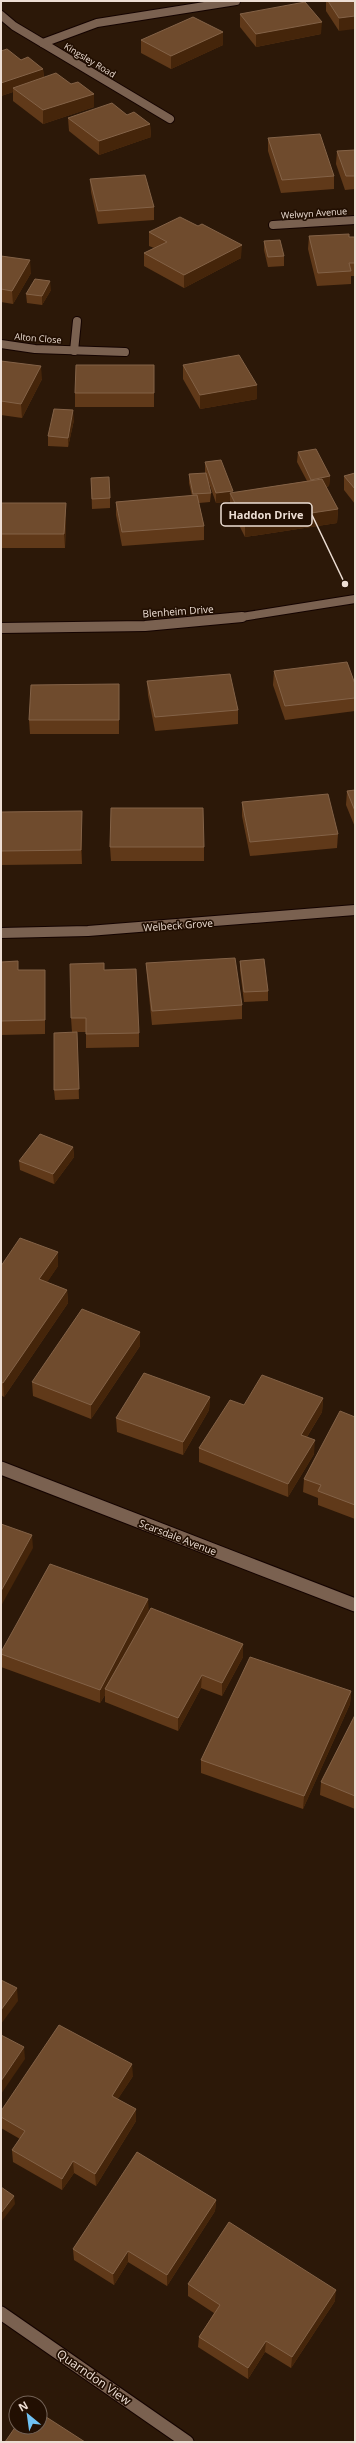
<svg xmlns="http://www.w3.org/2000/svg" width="356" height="2443" font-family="'Open Sans',sans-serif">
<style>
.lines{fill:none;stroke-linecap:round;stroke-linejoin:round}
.minor-far2-casing{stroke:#140300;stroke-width:10}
.minor-far1-casing{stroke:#140300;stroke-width:12}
.minor-casing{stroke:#140300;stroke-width:15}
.tertiary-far1-casing{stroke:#140300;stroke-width:10}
.tertiary-casing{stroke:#140300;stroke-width:12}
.minor-far2{stroke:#7a6150;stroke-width:8}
.minor-far1{stroke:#7a6150;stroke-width:10}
.minor{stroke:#7a6150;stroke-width:13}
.tertiary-far1{stroke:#7a6150;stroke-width:8}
.tertiary{stroke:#7a6150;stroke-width:10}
.wall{fill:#603919}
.shaded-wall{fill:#45250a}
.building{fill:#6f4b2d;stroke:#836247}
.labels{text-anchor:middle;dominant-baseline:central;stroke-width:3.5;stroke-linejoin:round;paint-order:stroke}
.far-street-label{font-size:9px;fill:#edded4;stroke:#220f02}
.street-label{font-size:10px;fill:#edded4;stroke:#220f02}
.near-street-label{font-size:12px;fill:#edded4;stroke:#220f02}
.leader{fill:none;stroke:#edded4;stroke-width:1.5}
.callout-dot{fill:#edded4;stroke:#220f02;stroke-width:1.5}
.callout{fill:#220f02;stroke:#edded4;stroke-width:1.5}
.callout-label{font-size:11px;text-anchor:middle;font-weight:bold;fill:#edded4}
</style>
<rect width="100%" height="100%" fill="#2c1808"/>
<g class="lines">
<defs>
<g id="minor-far2">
<polyline points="1,15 14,26 170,119"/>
<polyline points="43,43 97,23 236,1"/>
<polyline points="273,225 355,220"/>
<polyline points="1,344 35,349 125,352"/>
<polyline points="74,351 77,321"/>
</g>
<polyline id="minor-far1" points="1,933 88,931 355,910"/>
<g id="minor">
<polyline points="1,1468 355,1605"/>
<polyline points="1,2313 187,2442"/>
</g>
<polyline id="tertiary-far1" points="235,618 355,599"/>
<polyline id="tertiary" points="1,628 145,626 242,617"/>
</defs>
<!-- minor-far2 casing -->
<use href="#minor-far2" class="minor-far2-casing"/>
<!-- minor-far1 casing -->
<use href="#minor-far1" class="minor-far1-casing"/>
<!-- minor casing -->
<use href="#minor" class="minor-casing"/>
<!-- tertiary-far1 casing -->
<use href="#tertiary-far1" class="tertiary-far1-casing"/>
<!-- tertiary casing -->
<use href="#tertiary" class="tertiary-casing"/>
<!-- minor-far2 -->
<use href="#minor-far2" class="minor-far2"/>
<!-- minor-far1 -->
<use href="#minor-far1" class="minor-far1"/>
<!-- minor -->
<use href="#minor" class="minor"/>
<!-- tertiary-far1 -->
<use href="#tertiary-far1" class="tertiary-far1"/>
<!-- tertiary -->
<use href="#tertiary" class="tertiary"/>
</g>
<!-- wall -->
<g class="wall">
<polygon points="326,1 355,1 339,31 326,11"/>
<polygon points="240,14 321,34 256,47 240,27"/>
<polygon points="223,32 223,45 171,69 141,53 141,40"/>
<polygon points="21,60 43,69 44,78 71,84 94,94 94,107 43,124 13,101 13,92 1,96"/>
<polygon points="68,118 150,124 151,137 99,155 69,131"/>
<polygon points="268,138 334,176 334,189 281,193 268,151"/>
<polygon points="355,150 355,189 345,190 336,164 337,151"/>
<polygon points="90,179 154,207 154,220 98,224 91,192"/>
<polygon points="149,232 241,258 184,288 144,266 144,253 154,248 149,246"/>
<polygon points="309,236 355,237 355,276 351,276 351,284 317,286 308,249"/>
<polygon points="264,241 284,256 284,266 268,267 264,250"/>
<polygon points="1,256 31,273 13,304 1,302"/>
<polygon points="51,290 42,305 27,303 26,294"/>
<polygon points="1,361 42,379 22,418 1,415"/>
<polygon points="154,365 154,407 75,407 75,393"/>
<polygon points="183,365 257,399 200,409 183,379"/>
<polygon points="74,420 68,447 48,446 48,436"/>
<polygon points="298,452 330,476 329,486 326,487 338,509 337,523 245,537 230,507 230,501 216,503 208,480 211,493 210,502 199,503 204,526 204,540 122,546 116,515 116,502 192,496 189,483 189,474 205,473 205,462 233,491 233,493 307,481 297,462"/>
<polygon points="355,473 355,504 344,490 344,476"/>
<polygon points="91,478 110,498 110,508 92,509"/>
<polygon points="1,503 66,503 66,517 65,548 1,548"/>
<polygon points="274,671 355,684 355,711 285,720 273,685"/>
<polygon points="147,681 238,710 238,724 155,731 148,695"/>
<polygon points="119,684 119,734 30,734 29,720"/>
<polygon points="355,790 355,827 346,805 347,791"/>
<polygon points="242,802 338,834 337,848 250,856 242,816"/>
<polygon points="82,811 82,864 1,865 1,812"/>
<polygon points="110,847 204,847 204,861 111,861"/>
<polygon points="18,961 18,970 45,984 45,1034 1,1035 1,962"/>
<polygon points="240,961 268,991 268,1001 244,1002 240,970"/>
<polygon points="146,963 242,1005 242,1019 152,1025 147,977"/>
<polygon points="104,970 139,1033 139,1047 86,1048 86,1032 77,1032 79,1099 55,1100 54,1090 72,1032 71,1018"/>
<polygon points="73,1147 74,1157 54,1184 20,1170 19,1161"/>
<polygon points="1,1266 58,1266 47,1282 67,1290 68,1303 4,1397 1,1395"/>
<polygon points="140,1332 140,1346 91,1419 33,1396 32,1382"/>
<polygon points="210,1397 209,1410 183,1455 117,1432 116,1418"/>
<polygon points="323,1398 322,1412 307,1437 314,1454 288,1497 199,1462 199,1448 244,1405"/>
<polygon points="355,1417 355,1519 318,1505 318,1498 303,1492 304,1479"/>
<polygon points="149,1611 243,1644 243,1657 222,1696 201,1688 178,1731 105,1702 105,1695 100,1703 1,1667 1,1652"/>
<polygon points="351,1691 350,1704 303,1809 201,1773 201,1760"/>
<polygon points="355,1715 355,1809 320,1795 321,1782"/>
<polygon points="133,2076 117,2100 136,2109 136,2121 96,2186 74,2173 62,2190 13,2162 12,2150 20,2139 1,2128 1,2111"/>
<polygon points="216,2200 215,2211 167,2286 128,2262 114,2285 74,2260 73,2249"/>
<polygon points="188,2284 335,2301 291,2368 265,2352 248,2379 198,2347 199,2337 214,2313 188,2296"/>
</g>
<!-- shaded-wall -->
<g class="shaded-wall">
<polygon points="355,16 355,29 339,31 339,18"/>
<polygon points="322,22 321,34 256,47 256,34"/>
<polygon points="223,32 223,45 171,69 171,56"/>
<polygon points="43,69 44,82 13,88 13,92 1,96 1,83"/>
<polygon points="94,94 94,107 43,124 43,110"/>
<polygon points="150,124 151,137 99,155 99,141"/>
<polygon points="2,217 2,226 1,228 1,218"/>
<polygon points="242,245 241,258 184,288 184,275"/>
<polygon points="30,260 31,273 13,304 12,291"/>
<polygon points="50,281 51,290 42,305 42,296"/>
<polygon points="41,366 42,379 22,418 21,404"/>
<polygon points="257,385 257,399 200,409 200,395"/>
<polygon points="73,410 74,420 68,447 68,438"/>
<polygon points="330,476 329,486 311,489 311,480"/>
<polygon points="233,491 233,499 230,493 230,501 216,503 216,493"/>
<polygon points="66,503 66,517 65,548 64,534"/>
<polygon points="338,509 337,523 245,537 245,523"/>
<polygon points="82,811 82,864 81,850"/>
<polygon points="73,1147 74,1157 54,1184 53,1174"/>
<polygon points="58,1252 58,1266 40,1293 39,1279"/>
<polygon points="67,1290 68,1303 4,1397 3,1383"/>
<polygon points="140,1332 140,1346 91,1419 91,1405"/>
<polygon points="210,1397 209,1410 183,1455 183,1442"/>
<polygon points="323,1398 322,1412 300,1448 301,1435"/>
<polygon points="315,1440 314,1454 288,1497 288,1484"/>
<polygon points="32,1535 33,1548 1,1606 1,1591"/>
<polygon points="148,1599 149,1612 105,1689 105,1695 100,1703 100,1690"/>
<polygon points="243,1644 243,1657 222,1696 222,1683"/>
<polygon points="202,1675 201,1688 178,1731 178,1718"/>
<polygon points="351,1691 350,1704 303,1809 304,1796"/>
<polygon points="17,1988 18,2001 1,2024 1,2010"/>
<polygon points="24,2047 25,2059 1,2094 1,2081"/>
<polygon points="132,2064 133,2076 112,2108 112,2096"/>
<polygon points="136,2109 136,2121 96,2186 95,2174"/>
<polygon points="73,2161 74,2173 62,2190 62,2179"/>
<polygon points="14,2196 15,2204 1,2222 1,2213"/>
<polygon points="216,2200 215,2211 167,2286 167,2275"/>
<polygon points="128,2251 128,2262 114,2285 113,2274"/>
<polygon points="336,2290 335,2301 291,2368 292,2357"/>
<polygon points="266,2341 265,2352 248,2379 248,2368"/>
</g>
<!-- building -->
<g class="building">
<polygon points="328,1 355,1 355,16 339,18"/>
<polygon points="305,2 322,22 256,34 240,14"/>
<polygon points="193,17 223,32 171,56 141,40"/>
<polygon points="7,49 21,60 28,57 43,69 1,83 1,51"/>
<polygon points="56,73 71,84 78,82 94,94 43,110 13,88"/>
<polygon points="112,103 127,115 134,112 150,124 99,141 68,118"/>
<polygon points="320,134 334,176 282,180 268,138"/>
<polygon points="355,150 355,176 346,176 337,151"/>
<polygon points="145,175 154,207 98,211 90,179"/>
<polygon points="180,217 198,226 202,224 242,245 184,275 144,253 167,242 149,232"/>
<polygon points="349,234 349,237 355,237 355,263 349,263 351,271 318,273 309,236"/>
<polygon points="280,240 284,256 268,257 264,241"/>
<polygon points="1,256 30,260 12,291 1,289"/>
<polygon points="35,279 50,281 42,296 26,294"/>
<polygon points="239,355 257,385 200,395 183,365"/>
<polygon points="1,361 41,366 21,404 1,401"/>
<polygon points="76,365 154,365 154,393 75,393"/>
<polygon points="54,409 73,410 68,438 48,436"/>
<polygon points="316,449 330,476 311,480 298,452"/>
<polygon points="221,460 233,491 216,493 205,462"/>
<polygon points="206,473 211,493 193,494 189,474"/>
<polygon points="355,473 355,489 344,476"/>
<polygon points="109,477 110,498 92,499 91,478"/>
<polygon points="322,479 338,509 245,523 230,493"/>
<polygon points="197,495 204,526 122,532 116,502"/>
<polygon points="1,503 66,503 64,534 1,534"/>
<polygon points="347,662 355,684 355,698 285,706 274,671"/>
<polygon points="230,674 238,710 155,717 147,681"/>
<polygon points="119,684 119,720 29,720 31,685"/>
<polygon points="355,790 355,811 347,791"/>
<polygon points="328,794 338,834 250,842 242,802"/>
<polygon points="111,808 203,808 204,847 110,847"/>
<polygon points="82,811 81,850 1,851 1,812"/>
<polygon points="235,958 242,1005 152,1011 146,963"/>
<polygon points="264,959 268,991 244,992 240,961"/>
<polygon points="18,961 18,970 45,970 45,1020 1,1021 1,962"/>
<polygon points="104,963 104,970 136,969 139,1033 86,1034 86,1018 71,1018 70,964"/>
<polygon points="77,1032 79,1089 54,1090 54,1033"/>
<polygon points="40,1134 73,1147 53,1174 19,1161"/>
<polygon points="20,1238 58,1252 39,1279 67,1290 3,1383 1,1382 1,1266"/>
<polygon points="82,1309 140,1332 91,1405 32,1382"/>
<polygon points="144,1373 210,1397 183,1442 116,1418"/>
<polygon points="262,1375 323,1398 301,1435 315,1440 288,1484 199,1448 230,1400 244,1405"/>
<polygon points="340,1411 355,1417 355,1505 318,1491 321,1485 304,1479"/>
<polygon points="1,1524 32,1535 1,1591"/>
<polygon points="50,1564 148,1599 100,1690 1,1654 1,1652"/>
<polygon points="151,1608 243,1644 222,1683 202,1675 178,1718 105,1689"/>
<polygon points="250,1657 351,1691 304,1796 201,1760"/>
<polygon points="355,1715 355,1796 321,1782"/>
<polygon points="1,1980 17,1988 1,2010"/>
<polygon points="59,2025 132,2064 112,2096 136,2109 95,2174 73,2161 62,2179 12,2150 25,2131 1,2117 1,2111"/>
<polygon points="1,2035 24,2047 1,2081"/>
<polygon points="137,2152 216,2200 167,2275 128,2251 113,2274 73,2249"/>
<polygon points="1,2187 14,2196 1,2213"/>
<polygon points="229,2222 336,2290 292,2357 266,2341 248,2368 199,2337 220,2305 188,2284"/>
<polygon points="40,2413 85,2442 5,2442 16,2426 16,2427 40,2427"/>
</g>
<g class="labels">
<!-- far-street labels -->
<g class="far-street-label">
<text transform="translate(90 60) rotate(31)">Kingsley Road</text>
<text transform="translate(314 213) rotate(-4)">Welwyn Avenue</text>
<text transform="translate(38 338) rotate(5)">Alton Close</text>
</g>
<!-- street labels -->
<g class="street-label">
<text transform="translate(178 611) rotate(-4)">Blenheim Drive</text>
<text transform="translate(178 925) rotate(-4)">Welbeck Grove</text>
<text transform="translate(178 1537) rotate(21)">Scarsdale Avenue</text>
</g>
<!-- near-street labels -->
<g class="near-street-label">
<text transform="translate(94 2377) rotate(35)">Quarndon View</text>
</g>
</g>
<!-- callouts -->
<path class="leader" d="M345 584L312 515"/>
<circle class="callout-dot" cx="345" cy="584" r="4"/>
<rect class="callout" x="221" y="503" width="91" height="23" rx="4"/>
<g class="callout-label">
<text x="266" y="519">Haddon Drive</text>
</g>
<!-- border -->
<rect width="356" height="2443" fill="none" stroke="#edded4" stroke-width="4"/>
<!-- north arrow -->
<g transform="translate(28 2415) rotate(331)"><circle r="19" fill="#220f02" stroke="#736256"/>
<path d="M0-3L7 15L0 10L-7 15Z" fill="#70c2f4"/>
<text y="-6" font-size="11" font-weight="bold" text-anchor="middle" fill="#edded4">N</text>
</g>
</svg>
